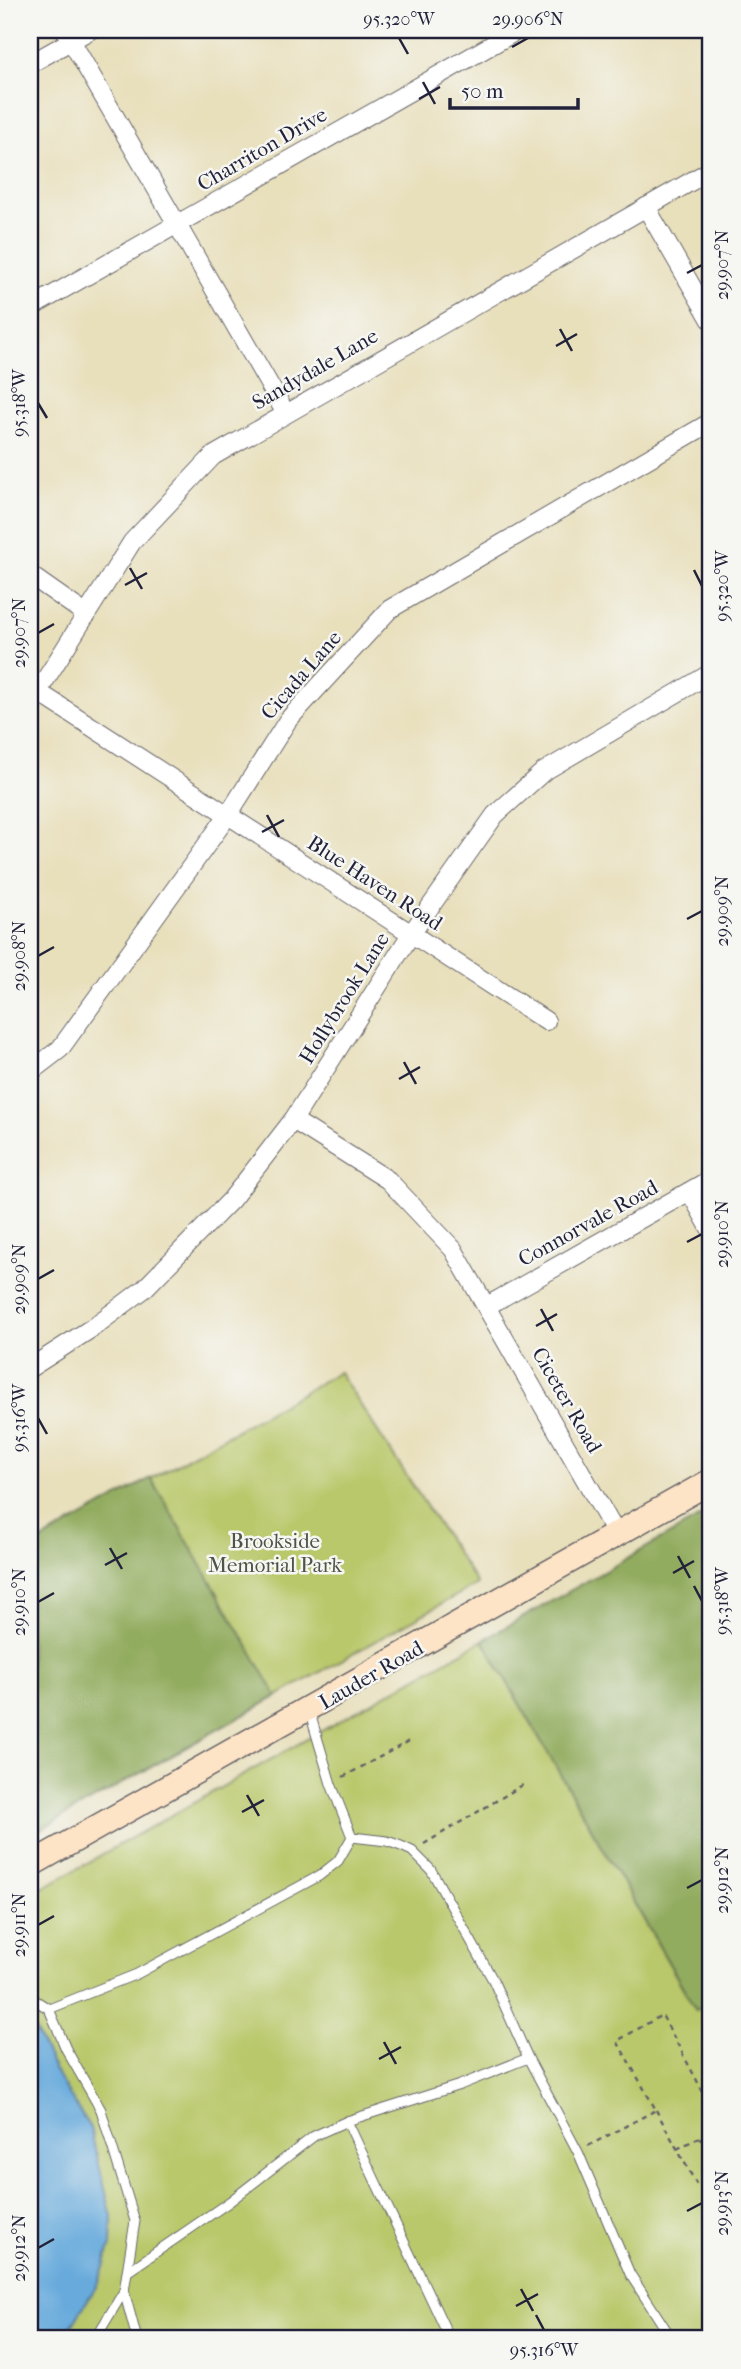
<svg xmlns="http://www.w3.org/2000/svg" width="741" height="2369" font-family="'IM FELL French Canon',serif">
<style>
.green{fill:#b9c86a;stroke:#6e7552;stroke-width:2}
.forest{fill:#92ac5e;stroke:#5a674c;stroke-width:2}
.water{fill:#68aadc;stroke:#45668c;stroke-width:2}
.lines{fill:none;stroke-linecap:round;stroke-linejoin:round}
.lane-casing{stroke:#676468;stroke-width:11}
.street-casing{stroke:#676468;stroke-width:20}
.secondary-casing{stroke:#676468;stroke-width:27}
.path{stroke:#676468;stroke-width:2.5;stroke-dasharray:5 5;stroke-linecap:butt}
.lane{stroke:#fff;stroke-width:9}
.street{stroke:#fff;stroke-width:18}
.secondary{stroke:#fee4c6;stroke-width:24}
.ticks{fill:none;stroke:#22223b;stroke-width:2.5}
.labels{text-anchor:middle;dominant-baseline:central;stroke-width:5;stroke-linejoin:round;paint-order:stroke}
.street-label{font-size:21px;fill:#22223b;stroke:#f6f6f2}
.park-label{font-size:21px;fill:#4f5449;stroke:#f6f6f2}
.neatline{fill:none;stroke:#22223b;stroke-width:2.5}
.ticks-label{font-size:18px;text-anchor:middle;fill:#22223b}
</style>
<rect width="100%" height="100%" fill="#f6f6f2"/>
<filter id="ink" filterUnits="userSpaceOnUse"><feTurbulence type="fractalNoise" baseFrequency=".0143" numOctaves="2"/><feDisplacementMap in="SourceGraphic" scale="14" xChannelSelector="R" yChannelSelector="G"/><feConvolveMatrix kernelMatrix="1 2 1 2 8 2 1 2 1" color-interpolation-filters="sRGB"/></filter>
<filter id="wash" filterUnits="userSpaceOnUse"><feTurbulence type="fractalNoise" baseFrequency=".00686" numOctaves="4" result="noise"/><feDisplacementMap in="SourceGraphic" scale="28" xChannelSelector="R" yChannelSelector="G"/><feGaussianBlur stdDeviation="1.57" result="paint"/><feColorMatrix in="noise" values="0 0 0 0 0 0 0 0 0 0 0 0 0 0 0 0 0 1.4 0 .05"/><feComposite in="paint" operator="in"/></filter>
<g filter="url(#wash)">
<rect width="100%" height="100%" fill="#e8dfbb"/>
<!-- green -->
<g class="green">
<polygon points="339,1372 477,1584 30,1835 30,1547"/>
<polygon points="483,1640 695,2009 711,2001 711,2339 30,2339 30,1895"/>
</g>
<!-- forest -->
<g class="forest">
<polygon points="151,1478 277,1696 30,1835 30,1547"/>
<polygon points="711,1511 711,2001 696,2010 483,1640"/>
</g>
<!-- water -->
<polygon class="water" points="30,2020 58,2077 90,2128 112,2217 111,2245 99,2282 63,2339 30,2339"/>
</g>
<g filter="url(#ink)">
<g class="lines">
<defs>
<g id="lane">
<polyline points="309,1710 331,1784 352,1837"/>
<polyline points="30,1997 49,2009 137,1974 319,1876 338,1861 352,1837 387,1841 401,1846 412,1851 431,1870 493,1980 528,2058 578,2152 630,2274 672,2339"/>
<polyline points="49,2009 66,2049 101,2110 135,2221 124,2291 95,2339"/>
<polyline points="347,2121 450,2339"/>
<polyline points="127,2272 229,2202 314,2136 347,2121 460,2085 528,2058"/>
<polyline points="124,2291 137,2339"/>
</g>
<g id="street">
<polyline points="65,30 285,412"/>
<polyline points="30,64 90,30"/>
<polyline points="646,207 711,320"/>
<polyline points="30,308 518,30"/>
<polyline points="30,575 87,615"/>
<polyline points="38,692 546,1021"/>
<polyline points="30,704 132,542 213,456 711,170"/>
<polyline points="30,1072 60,1049 228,815 288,720 390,609 711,422"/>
<polyline points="293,1120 388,1180 453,1249 617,1535"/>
<polyline points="690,1192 711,1230"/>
<polyline points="487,1306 711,1179"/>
<polyline points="30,1368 92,1328 144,1289 231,1200 293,1120 411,934 495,815 543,772 711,673"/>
</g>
<polyline id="secondary" points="30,1865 711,1481"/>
</defs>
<!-- lane casing -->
<use href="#lane" class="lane-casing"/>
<!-- street casing -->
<use href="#street" class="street-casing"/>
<!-- secondary casing -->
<use href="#secondary" class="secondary-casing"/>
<!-- path -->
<g class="path">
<polyline points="343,1777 413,1739"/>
<polyline points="424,1844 526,1783"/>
<polyline points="656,2110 699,2189"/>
<polyline points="700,2137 711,2157"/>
<polyline points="588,2146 656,2110 617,2041 662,2015 711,2107"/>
<polyline points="677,2149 711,2131"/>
</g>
<!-- lane -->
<use href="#lane" class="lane"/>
<!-- street -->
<use href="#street" class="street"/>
<!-- secondary -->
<use href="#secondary" class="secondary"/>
</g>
</g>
<!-- ticks -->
<path class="ticks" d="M 399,38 L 408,54M 512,47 L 528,38M 423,82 L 435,104M 419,99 L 440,87M 687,273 L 702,265M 560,329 L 572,351M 556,346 L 577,334M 38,403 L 47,418M 130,568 L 142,589M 694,570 L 702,586M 125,585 L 147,573M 38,633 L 54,624M 267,815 L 279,837M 262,832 L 284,820M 687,919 L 702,911M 38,956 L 54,947M 404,1062 L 416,1084M 399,1079 L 420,1067M 687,1242 L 702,1234M 38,1279 L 54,1270M 541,1309 L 553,1331M 536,1326 L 557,1314M 38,1418 L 47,1434M 110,1548 L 122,1569M 678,1556 L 690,1578M 105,1565 L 127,1553M 673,1573 L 694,1561M 694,1586 L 702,1601M 38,1602 L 54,1593M 247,1795 L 259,1816M 242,1812 L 264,1800M 687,1888 L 702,1880M 38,1925 L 54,1916M 384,2042 L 396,2064M 379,2059 L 401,2047M 687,2211 L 702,2203M 38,2248 L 54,2239M 521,2289 L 533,2311M 516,2306 L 538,2294M 536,2315 L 544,2330"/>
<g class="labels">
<!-- street labels -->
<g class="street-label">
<text transform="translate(262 149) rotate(-30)">Charriton Drive</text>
<text transform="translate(315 369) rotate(-30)">Sandydale Lane</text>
<text transform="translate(301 675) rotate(-49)">Cicada Lane</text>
<text transform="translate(375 883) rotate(33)">Blue Haven Road</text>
<text transform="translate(344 998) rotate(-58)">Hollybrook Lane</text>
<text transform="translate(588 1223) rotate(-29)">Connorvale Road</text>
<text transform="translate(567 1400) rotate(60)">Ciceter Road</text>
<text transform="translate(371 1675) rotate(-30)">Lauder Road</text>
</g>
<!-- park labels -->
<g class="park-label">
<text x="275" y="1541">Brookside<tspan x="275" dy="24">Memorial Park</tspan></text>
</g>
</g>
<!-- margin -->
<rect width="741" height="2369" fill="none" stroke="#f6f6f2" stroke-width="77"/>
<!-- scale -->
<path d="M450 98v10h128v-10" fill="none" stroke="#22223b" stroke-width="3.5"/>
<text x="461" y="98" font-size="21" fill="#22223b" stroke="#f6f6f2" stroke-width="5" paint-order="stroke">50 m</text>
<rect x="38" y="38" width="664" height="2292" class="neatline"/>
<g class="ticks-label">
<text x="399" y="25">95.320°W</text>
<text x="528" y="25">29.906°N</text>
<text transform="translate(722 265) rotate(-90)" y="6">29.907°N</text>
<text transform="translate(19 403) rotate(-90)" y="6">95.318°W</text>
<text transform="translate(722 586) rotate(-90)" y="6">95.320°W</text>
<text transform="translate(19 633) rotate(-90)" y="6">29.907°N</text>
<text transform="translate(722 911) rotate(-90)" y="6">29.909°N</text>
<text transform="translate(19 956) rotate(-90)" y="6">29.908°N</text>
<text transform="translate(722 1234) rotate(-90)" y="6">29.910°N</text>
<text transform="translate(19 1279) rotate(-90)" y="6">29.909°N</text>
<text transform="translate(19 1418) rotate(-90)" y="6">95.316°W</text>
<text transform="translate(722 1601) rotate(-90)" y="6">95.318°W</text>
<text transform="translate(19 1602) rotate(-90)" y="6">29.910°N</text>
<text transform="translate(722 1880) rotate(-90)" y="6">29.912°N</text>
<text transform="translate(19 1925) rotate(-90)" y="6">29.911°N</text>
<text transform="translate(722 2203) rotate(-90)" y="6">29.913°N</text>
<text transform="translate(19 2248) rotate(-90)" y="6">29.912°N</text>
<text x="544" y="2356">95.316°W</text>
</g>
</svg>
